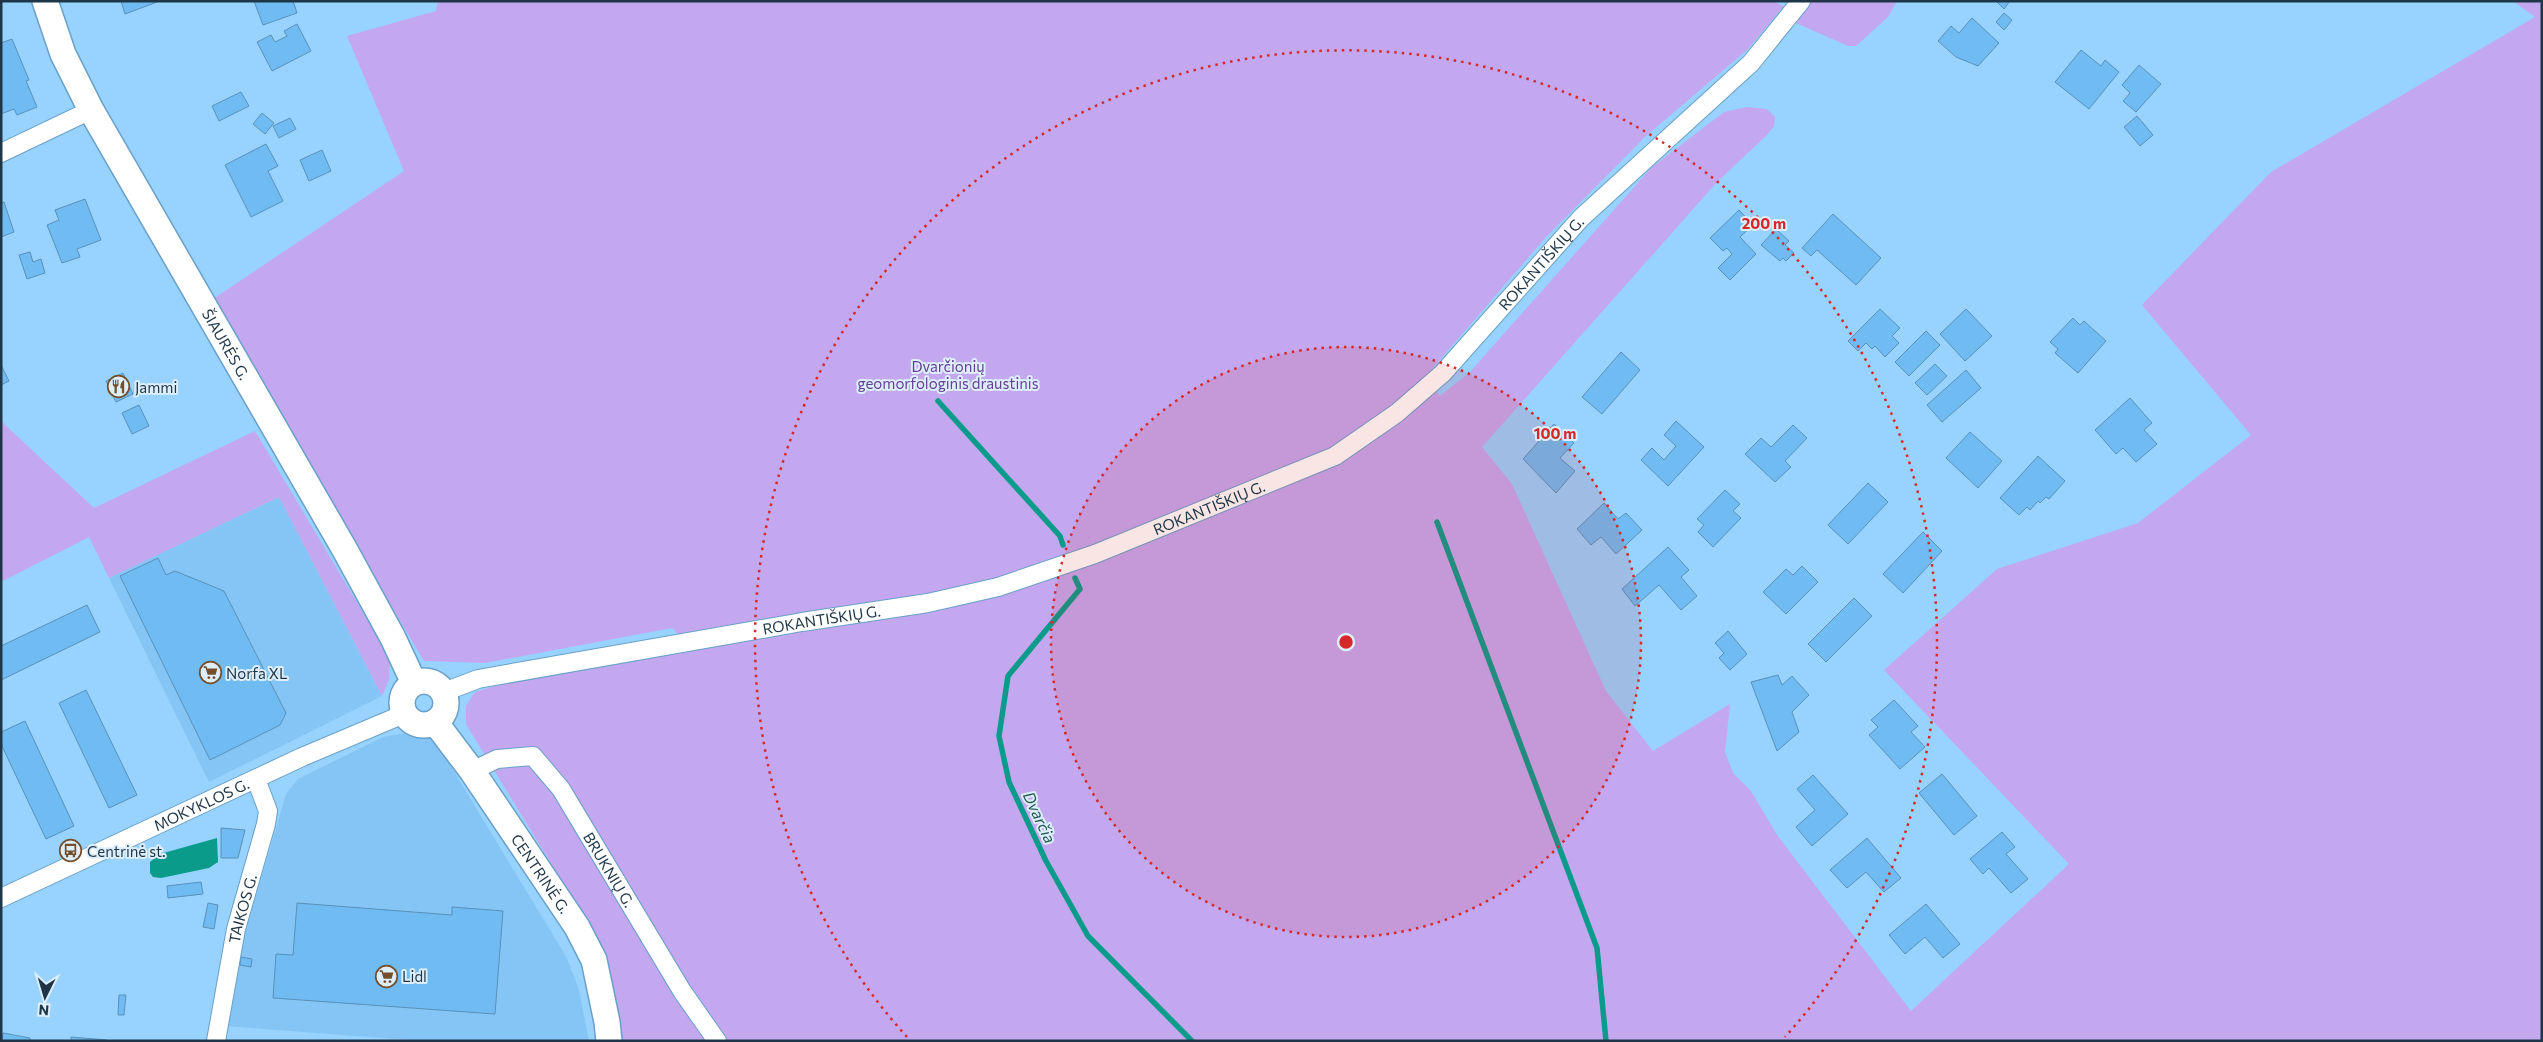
<svg xmlns="http://www.w3.org/2000/svg" width="2543" height="1042" font-family="Commissioner,sans-serif">
<style>
.built{fill:#85c5f5}
.green{fill:#c3a8ef}
.water{fill:#0a9b8b}
.lines{fill:none;stroke-linecap:round;stroke-linejoin:round}
.stream{stroke:#0a9b8b;stroke-width:5.5}
.building{fill:#6fbbf2;stroke:#5991ba}
.minor-casing{stroke:#68a0ca;stroke-width:20}
.secondary-casing{stroke:#68a0ca;stroke-width:28}
.minor{stroke:#fff;stroke-width:18}
.secondary{stroke:#fff;stroke-width:25}
.ring{fill:none;stroke:#d62828;stroke-width:2.5;stroke-dasharray:2.5 5}
.labels{text-anchor:middle;dominant-baseline:central;stroke-width:4;stroke-linejoin:round;paint-order:stroke}
.street-label{font-size:15px;fill:#1e3647;stroke:#ddeefc}
.park-label{font-size:15px;fill:#653e96;stroke:#ddeefc}
.poi-label{font-size:15px;fill:#1e3647;stroke:#ddeefc;text-anchor:start}
.water-label{font-size:16px;font-style:italic;fill:#265950;stroke:#ddeefc}
.centre{fill:#d62828;stroke:#ddeefc;stroke-width:2.5}
.ring-label{font-size:15px;text-anchor:middle;font-weight:bold;fill:#d62828;stroke:#ddeefc;stroke-width:4;stroke-linejoin:round;paint-order:stroke}
</style>
<rect width="100%" height="100%" fill="#98d2fe"/>
<!-- built -->
<g class="built">
<polygon points="279,497 382,696 209,782 109,578"/>
<polygon points="422,730 433,737 567,958 579,990 589,1041 421,1041 225,1026 239,954 286,794 298,779 383,737"/>
</g>
<!-- green -->
<g class="green">
<path d="M 438,1 L 1772,1 L 1784,6 L 1747,50 L 1646,136 L 1546,237 L 1425,377 L 1440,396 L 1469,373 L 1652,167 L 1724,112 L 1747,107 L 1767,109 L 1775,117 L 1774,126 L 1767,135 L 1718,181 L 1482,447 L 1512,484 L 1606,691 L 1653,751 L 1730,704 L 1725,752 L 1733,773 L 1751,791 L 1777,835 L 1911,1011 L 2069,864 L 1884,670 L 1997,569 L 2138,523 L 2251,435 L 2142,305 L 2271,172 L 2535,17 L 2513,1 L 2542,1 L 2542,1041 L 622,1041 C 619,968 578,907 541,847 C 516,806 491,765 466,724 L 466,706 L 475,692 L 515,680 L 692,648 L 672,628 L 485,663 L 424,661 L 210,301 L 404,171 L 347,36 L 436,11 Z"/>
<polygon points="1810,1 1897,1 1888,17 1856,46 1848,46 1796,23"/>
<polygon points="1,421 94,508 255,431 390,658 389,680 382,696 279,497 109,578 89,537 1,582"/>
</g>
<!-- water -->
<polygon class="water" points="217,838 218,862 209,868 161,878 153,877 150,873 150,862 160,854"/>
<g class="lines">
<!-- stream -->
<g class="stream">
<polyline points="938,401 1060,536 1063,545"/>
<polyline points="1437,522 1597,948 1606,1041"/>
<polyline points="1075,578 1080,589 1008,676 999,736 1009,782 1046,861 1088,936 1192,1041"/>
</g>
</g>
<!-- building -->
<g class="building">
<polygon points="121,1 157,1 157,2 125,14"/>
<polygon points="254,1 293,1 297,13 263,25"/>
<polygon points="1996,1 2010,1 2004,9"/>
<polygon points="2004,13 2012,20 2004,30 1996,22"/>
<polygon points="1972,18 1999,43 1978,66 1956,57 1938,41 1951,26 1959,33"/>
<polygon points="297,24 311,51 272,71 257,42 271,35 275,42 287,36 284,31"/>
<polygon points="12,39 29,80 26,81 37,107 17,115 14,109 1,114 1,43"/>
<polygon points="2081,50 2101,66 2105,60 2119,72 2089,109 2055,82"/>
<polygon points="2139,65 2161,84 2136,112 2123,101 2130,93 2122,85"/>
<polygon points="241,92 249,106 219,121 212,106"/>
<polygon points="262,113 274,123 265,134 253,124"/>
<polygon points="2137,116 2153,135 2140,146 2124,127"/>
<polygon points="290,118 296,129 279,138 273,126"/>
<polygon points="266,144 278,166 268,171 283,201 251,217 225,165"/>
<polygon points="322,150 331,171 309,181 300,160"/>
<polygon points="85,199 101,240 77,249 80,257 62,263 47,225 59,220 55,210"/>
<polygon points="4,202 14,232 1,237 1,203"/>
<polygon points="1739,210 1753,225 1740,237 1756,254 1730,280 1718,268 1732,254 1727,248 1723,251 1710,238"/>
<polygon points="1833,214 1881,258 1856,285 1817,250 1811,256 1802,248"/>
<polygon points="1776,229 1789,241 1785,245 1794,253 1786,261 1783,258 1780,261 1761,245"/>
<polygon points="30,252 33,262 41,259 45,273 27,279 19,255"/>
<polygon points="1880,309 1900,328 1892,336 1899,343 1885,357 1875,346 1872,349 1866,343 1858,351 1848,341"/>
<polygon points="1966,309 1992,336 1965,361 1940,334"/>
<polygon points="2073,318 2080,325 2084,321 2106,341 2078,373 2055,353 2058,349 2050,342"/>
<polygon points="1926,331 1940,345 1909,376 1895,362"/>
<polygon points="1621,352 1640,370 1602,414 1582,397"/>
<polygon points="1935,364 1947,376 1927,395 1915,383"/>
<polygon points="1,365 9,381 1,385"/>
<polygon points="1966,370 1981,388 1942,422 1927,405"/>
<polygon points="123,373 133,394 116,402 106,381"/>
<polygon points="2130,398 2152,423 2144,430 2157,444 2136,462 2123,448 2116,454 2095,430"/>
<polygon points="139,405 149,426 132,434 122,413"/>
<polygon points="1676,421 1704,447 1668,486 1641,460 1652,448 1664,460 1676,446 1664,435"/>
<polygon points="1554,424 1574,443 1560,458 1575,471 1556,493 1523,459"/>
<polygon points="1793,425 1807,438 1785,461 1791,467 1775,482 1745,454 1761,438 1771,447"/>
<polygon points="1970,432 2002,461 1978,488 1946,458"/>
<polygon points="2038,456 2065,481 2049,499 2046,497 2040,503 2038,501 2030,510 2027,507 2019,515 2000,498"/>
<polygon points="1868,483 1888,502 1848,544 1828,525"/>
<polygon points="1725,490 1740,504 1733,511 1741,518 1713,547 1698,532 1704,525 1697,519"/>
<polygon points="1604,503 1618,519 1626,513 1642,530 1616,554 1601,537 1591,545 1577,529"/>
<polygon points="1923,532 1942,551 1903,593 1883,574"/>
<polygon points="1668,547 1689,570 1681,577 1697,596 1681,610 1659,585 1635,606 1622,589"/>
<polygon points="158,558 166,575 175,571 224,591 286,713 280,725 210,760 120,576"/>
<polygon points="1802,566 1818,582 1786,614 1763,592 1786,569 1793,575"/>
<polygon points="1854,598 1872,616 1826,662 1808,644"/>
<polygon points="87,605 100,632 1,680 1,646"/>
<polygon points="1728,631 1747,654 1730,670 1719,658 1724,653 1715,643"/>
<polygon points="1778,675 1782,685 1792,676 1809,695 1792,712 1799,732 1777,751 1751,682"/>
<polygon points="86,690 137,795 109,808 59,703"/>
<polygon points="1894,700 1918,726 1911,732 1925,747 1900,769 1869,735 1878,727 1871,720"/>
<polygon points="25,721 74,826 46,839 1,744 1,732"/>
<polygon points="1942,774 1977,816 1954,835 1919,793"/>
<polygon points="1813,775 1848,814 1812,846 1796,827 1815,810 1797,789"/>
<polygon points="221,828 245,830 238,858 221,858"/>
<polygon points="2002,832 2015,847 2006,854 2028,879 2011,893 1989,868 1983,874 1970,859"/>
<polygon points="1867,838 1901,878 1884,892 1866,872 1847,888 1830,870"/>
<polygon points="201,882 203,894 168,898 167,886"/>
<polygon points="208,903 218,905 214,929 203,927"/>
<polygon points="297,903 452,915 452,907 503,911 495,1014 273,998 276,954 293,955"/>
<polygon points="1926,904 1960,944 1943,958 1925,937 1905,954 1889,935"/>
<polygon points="241,957 252,959 251,967 240,965"/>
<polygon points="119,995 126,995 124,1015 118,1015"/>
<polygon points="3,1033 30,1038 30,1041 2,1041"/>
<polygon points="71,1037 107,1040 107,1041 71,1041"/>
</g>
<g class="lines">
<defs>
<g id="minor">
<polyline points="1,153 91,110"/>
<path id="s1" d="M 444,692 L 478,679 L 802,622 L 928,603 L 998,587 L 1095,554 L 1335,456 L 1397,413 L 1443,373 L 1581,218 L 1751,63 L 1801,1"/>
<path id="s2" d="M 472,771 L 497,759 L 533,756 L 561,789 L 682,991 L 717,1041"/>
<path id="s3" d="M 1,898 L 302,757 L 404,714"/>
<path id="s4" d="M 216,1041 L 236,929 L 266,824 L 268,811 L 256,779"/>
</g>
<g id="secondary">
<path id="s5" d="M 45,1 L 63,54 L 91,110 L 345,550 L 393,638 L 414,683"/>
<circle cx="424" cy="703" r="22"/>
<path id="s6" d="M 435,722 L 472,771 L 577,927 L 594,960 L 607,1022 L 609,1041"/>
</g>
</defs>
<!-- minor casing -->
<use href="#minor" class="minor-casing"/>
<!-- secondary casing -->
<use href="#secondary" class="secondary-casing"/>
<!-- minor -->
<use href="#minor" class="minor"/>
<!-- secondary -->
<use href="#secondary" class="secondary"/>
</g>
<!-- distance rings -->
<circle cx="1346" cy="642" r="295" fill="#d62828" fill-opacity=".12"/>
<g class="ring">
<circle cx="1346" cy="642" r="295"/>
<path d="M907 1037A591 591 0 1 1 1785 1037"/>
</g>
<!-- icons -->
<defs>
<symbol id="restaurant-ring" viewBox="-11 -11 22 22"><circle r="9.5" fill="#ddeefc" stroke="#754f2c" stroke-width="1.5"/><path d="M-5-6h1v4h1v-4h1v4h1v-4h1v5L-1.5 .5V6h-2V.5L-5-1ZM5-6V6H3V1.5H1.5Q1.5-4 5-6Z" fill="#754f2c"/></symbol>
<symbol id="supermarket-ring" viewBox="-11 -11 22 22"><circle r="9.5" fill="#ddeefc" stroke="#754f2c" stroke-width="1.5"/><path d="M-6-5.5h2.5l.6 2H6L4.5 2H-2.5L-4.4-4H-6ZM-1.5 3.2a1.3 1.3 0 1 0 .1 0ZM3 3.2a1.3 1.3 0 1 0 .1 0Z" fill="#754f2c"/></symbol>
<symbol id="bus-ring" viewBox="-11 -11 22 22"><circle r="9.5" fill="#ddeefc" stroke="#754f2c" stroke-width="1.5"/><path d="M-5-6H5V4H4V6H2V4H-2V6H-4V4H-5ZM-3.5-4V0h7V-4ZM-3.5 1.2v1.5H-2V1.2ZM2 1.2v1.5H3.5V1.2Z" fill="#754f2c"/></symbol>
</defs>
<g fill-rule="evenodd">
<use href="#restaurant-ring" x="106" y="374" width="25" height="25"/>
<use href="#supermarket-ring" x="198" y="660" width="25" height="25"/>
<use href="#bus-ring" x="58" y="838" width="25" height="25"/>
<use href="#supermarket-ring" x="374" y="964" width="25" height="25"/>
</g>
<g class="labels">
<!-- street labels -->
<g class="street-label">
<text stroke="none"><textPath href="#s1" startOffset="1210">ROKANTIŠKIŲ G.</textPath></text>
<text stroke="none"><textPath href="#s5" startOffset="389">ŠIAURĖS G.</textPath></text>
<text stroke="none"><textPath href="#s1" startOffset="790">ROKANTIŠKIŲ G.</textPath></text>
<text stroke="none"><textPath href="#s1" startOffset="385">ROKANTIŠKIŲ G.</textPath></text>
<text stroke="none"><textPath href="#s3" startOffset="221">MOKYKLOS G.</textPath></text>
<text stroke="none"><textPath href="#s2" startOffset="201">BRUKNIŲ G.</textPath></text>
<text stroke="none"><textPath href="#s6" startOffset="185">CENTRINĖ G.</textPath></text>
<text stroke="none"><textPath href="#s4" startOffset="135">TAIKOS G.</textPath></text>
</g>
<!-- park labels -->
<g class="park-label">
<text x="948" y="366">Dvarčionių<tspan x="948" dy="17">geomorfologinis draustinis</tspan></text>
</g>
<!-- poi labels -->
<g class="poi-label">
<text x="135" y="387">Jammi</text>
<text x="226" y="673">Norfa XL</text>
<text x="87" y="851">Centrinė st.</text>
<text x="402" y="976">Lidl</text>
</g>
<!-- water labels -->
<g class="water-label">
<text transform="translate(1040 817) rotate(65)">Dvarčia</text>
</g>
</g>
<circle cx="1346" cy="642" r="8" class="centre"/>
<g class="ring-label">
<text x="1764" y="229">200 m</text>
<text x="1555" y="439">100 m</text>
</g>
<!-- border -->
<rect width="2543" height="1042" fill="none" stroke="#1e3647" stroke-width="5"/>
<!-- north arrow -->
<g transform="translate(45 997) rotate(185)" stroke="#ddeefc" stroke-width="4" paint-order="stroke">
<path d="M0-4L9 19L0 12L-9 19Z" fill="#1e3647"/>
<text y="-8" font-size="14" font-weight="bold" text-anchor="middle" fill="#1e3647">N</text>
</g>
</svg>
